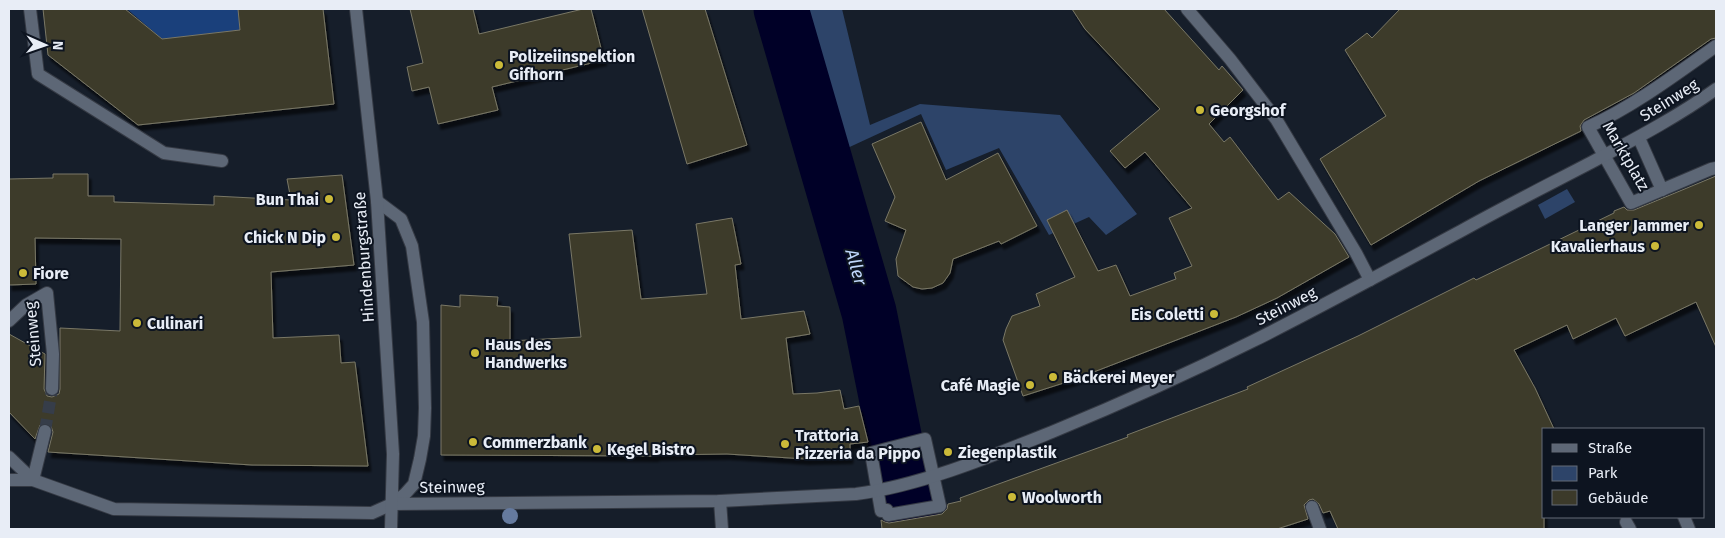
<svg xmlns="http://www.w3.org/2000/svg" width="1725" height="538" font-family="'Fira Sans',sans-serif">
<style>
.green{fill:#2d4469}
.forest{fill:#1a407b}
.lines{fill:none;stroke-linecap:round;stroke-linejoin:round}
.river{stroke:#000027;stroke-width:55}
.building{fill:#3c3a2a;stroke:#7a7866;filter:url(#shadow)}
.pedestrian-tunnel{stroke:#363d49;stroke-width:12;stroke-dasharray:12 6;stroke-linecap:butt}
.service-casing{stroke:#353a44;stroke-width:14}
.pedestrian-casing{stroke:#353a44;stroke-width:14}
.minor-casing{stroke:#353a44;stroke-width:14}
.service{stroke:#5d6776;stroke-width:12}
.pedestrian{stroke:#5d6776;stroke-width:12}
.minor{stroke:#5d6776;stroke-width:12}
.tree{fill:#657a9e}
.poi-dot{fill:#cbba39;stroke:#0d1420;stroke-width:2}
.labels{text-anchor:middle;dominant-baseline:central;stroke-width:4;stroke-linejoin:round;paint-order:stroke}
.poi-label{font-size:16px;font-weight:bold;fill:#e8edf6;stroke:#0d1420;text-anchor:start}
.street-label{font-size:16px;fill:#e8edf6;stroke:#0d1420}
.water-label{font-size:18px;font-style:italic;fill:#c0d7fb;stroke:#0d1420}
</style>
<defs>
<filter id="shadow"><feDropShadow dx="3" dy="5.5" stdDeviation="1" flood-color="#0009"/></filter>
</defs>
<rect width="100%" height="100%" fill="#161e2a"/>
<!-- green -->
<g class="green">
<polygon points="804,9 842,9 870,125 920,104 1060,115 1137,214 1106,235 1089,217 1049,235 999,148 946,170 921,114 841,151"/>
<polygon points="1567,189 1575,202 1545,219 1538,205"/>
</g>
<!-- forest -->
<polygon class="forest" points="127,9 238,9 240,30 162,39"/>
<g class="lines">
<!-- river -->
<polyline class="river" points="781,9 869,312 913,529"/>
</g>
<!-- building -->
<g class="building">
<polygon points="43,9 125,9 162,39 240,30 238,9 323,9 334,104 138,125 48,55"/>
<polygon points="410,9 473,9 479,34 583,9 591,9 604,60 492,87 498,110 438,124 429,87 412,91 407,67 423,63"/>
<polygon points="642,9 705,9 747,145 687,164"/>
<polygon points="1072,9 1164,9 1219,70 1222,66 1243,90 1209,124 1224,142 1230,137 1278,200 1289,192 1335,234 1349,257 1277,298 1236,317 1073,380 1023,396 1003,340 1006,329 1012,316 1040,306 1036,294 1075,277 1047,220 1067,210 1098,271 1116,265 1130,296 1176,279 1174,273 1192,266 1169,218 1192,208 1145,152 1125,168 1110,151 1160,109 1085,29"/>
<polygon points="1400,9 1716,9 1716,38 1711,39 1634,93 1584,120 1580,126 1581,131 1479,181 1371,245 1320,159 1386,116 1345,50 1367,33 1372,38"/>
<polygon points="921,122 946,180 998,153 1037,226 1001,244 999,241 953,259 950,273 943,283 932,288 922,289 913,287 898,276 896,259 906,230 885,221 895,197 872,144"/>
<polygon points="53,174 88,174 88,196 114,196 114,202 214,205 214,196 291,200 287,179 342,175 354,265 271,272 273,338 339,335 341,363 355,362 368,466 252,465 48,452 53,432 51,426 46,423 40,425 35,439 9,412 9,334 45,354 44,389 47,396 52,397 59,394 60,389 60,328 120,331 121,239 35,238 36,284 9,285 9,179 53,178"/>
<polygon points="1716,176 1716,347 1696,302 1625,336 1616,318 1573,339 1567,325 1514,350 1535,388 1554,429 1544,429 1544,529 1338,529 1330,511 1323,513 1319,504 1313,499 1309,500 1304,505 1308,519 1277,529 882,529 881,520 885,522 889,523 942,514 947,509 948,504 961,501 960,498 1128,437 1127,435 1248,389 1247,387 1358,336 1474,278 1476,280 1614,213 1614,211 1624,207 1627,210 1634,210"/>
<polygon points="732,218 741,264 735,265 741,319 804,311 810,334 786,338 793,394 817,393 840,390 844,409 859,406 868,442 850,444 850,458 806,459 727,454 656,455 656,456 441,455 441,305 460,307 460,295 498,297 497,306 510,307 510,341 581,337 569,234 632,230 641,299 707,294 696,224"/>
</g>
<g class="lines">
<!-- pedestrian-tunnel -->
<polyline class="pedestrian-tunnel" points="45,431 52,389"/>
<defs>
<g id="service">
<polyline points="30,9 38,74 164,153 222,161"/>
<polyline points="1187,9 1230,59 1276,119 1356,253 1370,280"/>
<polyline points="377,201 401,219 412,246 423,322 425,408 424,436 420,459 414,484 405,494 392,504"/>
<polyline points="1312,507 1320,529"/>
<polyline points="1684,517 1689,529"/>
<polyline points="1626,522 1630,529"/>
</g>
<g id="pedestrian">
<path d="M 1716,46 C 1675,75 1634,106 1588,127 L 1631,203 L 1711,169 L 1716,168"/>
<polyline points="1639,138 1662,190"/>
<polyline points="9,321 26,305 47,293 53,354 52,389"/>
<polygon points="925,439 940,506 888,515 887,510 881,511 871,453"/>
<path d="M 9,457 L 33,480 L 114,509 L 372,513 L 392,504 L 720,501 L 856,494 C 919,486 992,456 1052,432 C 1120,404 1187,374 1253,341 C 1323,306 1392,268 1461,231 C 1504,207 1548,185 1592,162 C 1635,139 1677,117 1716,89"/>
<polyline points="9,480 33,480 45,431"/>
<polyline points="720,501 722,529"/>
</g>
<polyline id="minor" points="356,9 377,201 393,454 391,529"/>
</defs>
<!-- service casing -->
<use href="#service" class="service-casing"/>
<!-- pedestrian casing -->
<use href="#pedestrian" class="pedestrian-casing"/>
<!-- minor casing -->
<use href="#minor" class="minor-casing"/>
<!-- service -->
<use href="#service" class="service"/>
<!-- pedestrian -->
<use href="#pedestrian" class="pedestrian"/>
<!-- minor -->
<use href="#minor" class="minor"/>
</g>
<!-- trees -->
<circle class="tree" cx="510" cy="516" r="8"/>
<!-- markers -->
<g class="poi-dot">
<circle cx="499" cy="65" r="5"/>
<circle cx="1200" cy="110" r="5"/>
<circle cx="329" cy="199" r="5"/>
<circle cx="1699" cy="225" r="5"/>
<circle cx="336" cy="237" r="5"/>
<circle cx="1655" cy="246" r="5"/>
<circle cx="23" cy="273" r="5"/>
<circle cx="1214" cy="314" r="5"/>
<circle cx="137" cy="323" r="5"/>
<circle cx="475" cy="353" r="5"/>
<circle cx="1053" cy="377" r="5"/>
<circle cx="1030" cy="385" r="5"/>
<circle cx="473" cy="442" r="5"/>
<circle cx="785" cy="444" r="5"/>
<circle cx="597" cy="449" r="5"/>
<circle cx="948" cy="452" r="5"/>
<circle cx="1012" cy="497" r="5"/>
</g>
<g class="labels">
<!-- poi labels -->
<g class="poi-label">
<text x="509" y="56">Polizeiinspektion<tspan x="509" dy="18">Gifhorn</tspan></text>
<text x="1210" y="110">Georgshof</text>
<text x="319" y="199" text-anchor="end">Bun Thai</text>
<text x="1689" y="225" text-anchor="end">Langer Jammer</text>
<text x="326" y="237" text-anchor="end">Chick N Dip</text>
<text x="1645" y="246" text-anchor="end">Kavalierhaus</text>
<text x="33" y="273">Fiore</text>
<text x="1204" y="314" text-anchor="end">Eis Coletti</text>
<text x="147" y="323">Culinari</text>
<text x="485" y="344">Haus des<tspan x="485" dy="18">Handwerks</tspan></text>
<text x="1063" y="377">Bäckerei Meyer</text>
<text x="1020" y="385" text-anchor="end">Café Magie</text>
<text x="795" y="435">Trattoria<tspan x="795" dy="18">Pizzeria da Pippo</tspan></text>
<text x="483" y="442">Commerzbank</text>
<text x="607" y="449">Kegel Bistro</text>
<text x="958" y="452">Ziegenplastik</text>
<text x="1022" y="497">Woolworth</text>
</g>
<!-- street labels -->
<g class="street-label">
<text transform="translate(1669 100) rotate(-32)">Steinweg</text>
<text transform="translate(1626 156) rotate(60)">Marktplatz</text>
<text transform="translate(364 257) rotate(-94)">Hindenburgstraße</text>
<text transform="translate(1286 306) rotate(-27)">Steinweg</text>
<text transform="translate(33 334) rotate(-95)">Steinweg</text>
<text transform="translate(452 487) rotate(-1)">Steinweg</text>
</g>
<!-- water labels -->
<g class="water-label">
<text transform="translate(856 267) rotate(74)">Aller</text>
</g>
</g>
<!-- border -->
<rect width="1725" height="538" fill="none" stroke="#e8edf6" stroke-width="20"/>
<!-- legend -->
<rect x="1542" y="428" width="162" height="90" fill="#0d1420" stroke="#656b76"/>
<rect x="1552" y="444" width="25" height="8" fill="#5d6776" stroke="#656b76"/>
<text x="1588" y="453" font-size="15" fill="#e8edf6">Straße</text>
<rect x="1552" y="466" width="25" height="15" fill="#2d4469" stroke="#656b76"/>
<text x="1588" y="478" font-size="15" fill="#e8edf6">Park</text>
<rect x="1552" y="490" width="25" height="15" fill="#3c3a2a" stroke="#656b76"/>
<text x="1588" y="503" font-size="15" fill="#e8edf6">Gebäude</text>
<!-- north arrow -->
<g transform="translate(45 45) rotate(92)" stroke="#0d1420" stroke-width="4" paint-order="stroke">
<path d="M0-4L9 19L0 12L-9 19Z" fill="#e8edf6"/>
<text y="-8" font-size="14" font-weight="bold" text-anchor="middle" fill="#e8edf6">N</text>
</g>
</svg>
